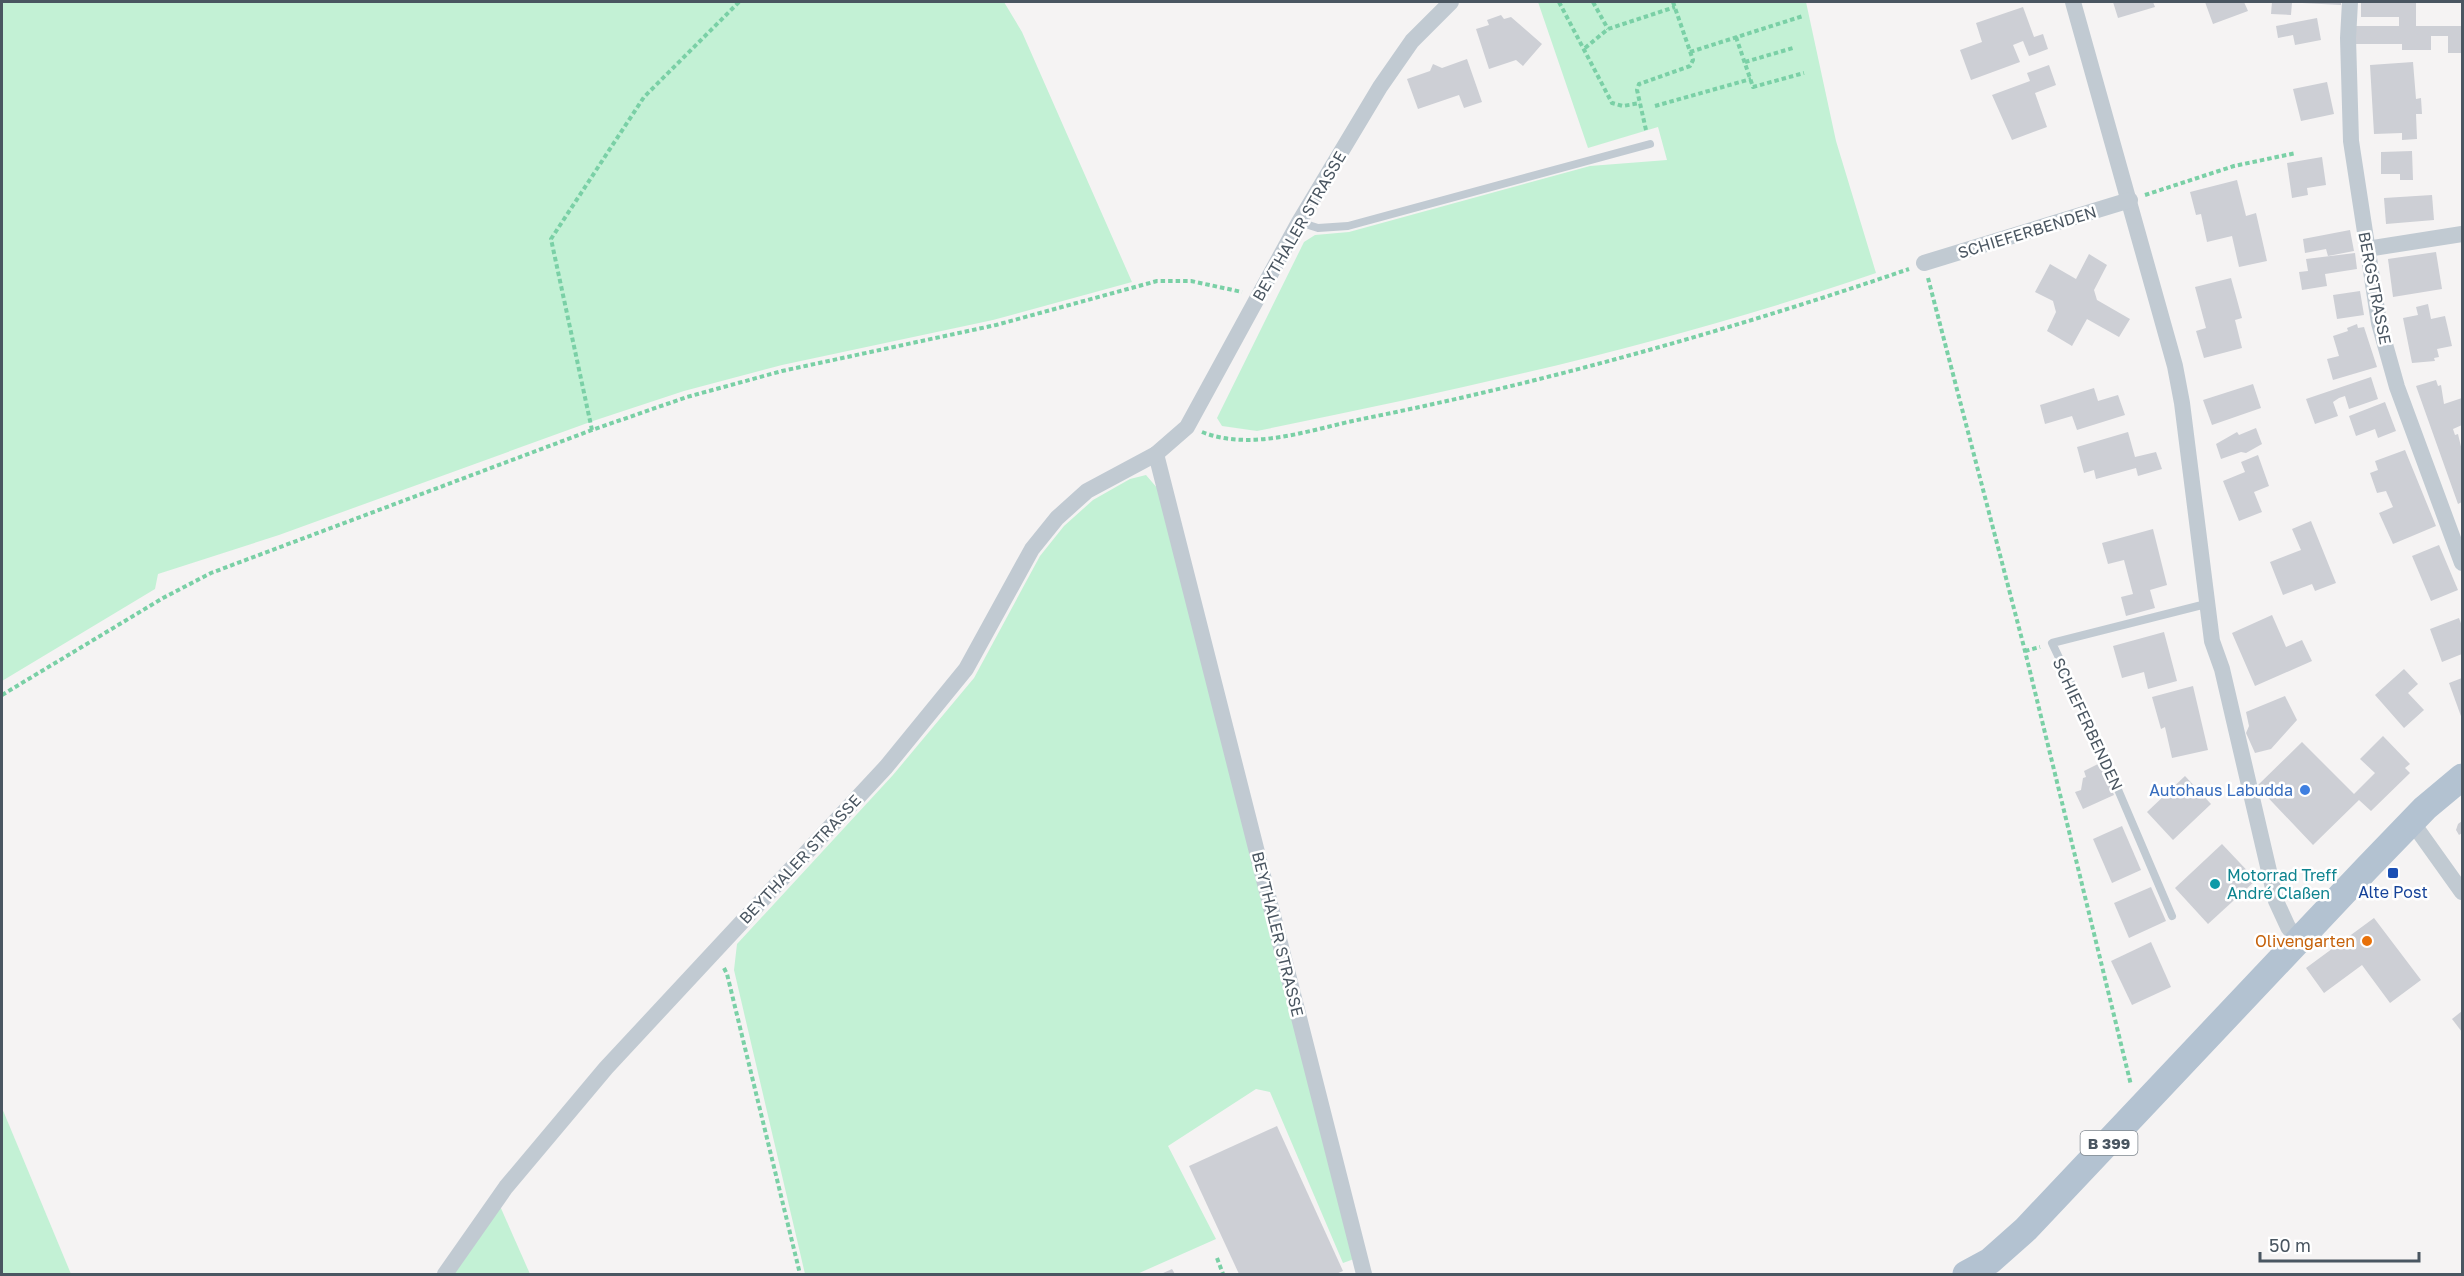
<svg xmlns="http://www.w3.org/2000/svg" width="2464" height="1276" font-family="'Golos Text',sans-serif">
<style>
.green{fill:#c3f1d5}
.building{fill:#cdcfd5}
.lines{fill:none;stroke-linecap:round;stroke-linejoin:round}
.path{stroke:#7ad0a6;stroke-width:4;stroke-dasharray:4.5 3;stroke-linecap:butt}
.lane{stroke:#c1cad2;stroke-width:8}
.street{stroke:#c1cad2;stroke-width:16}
.primary{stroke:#b3c2d1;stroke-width:27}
.shop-dot{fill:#3f7fe0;stroke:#fff;stroke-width:2}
.transit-dot{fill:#1a4fb4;stroke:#fff;stroke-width:2}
.culture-dot{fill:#0f9aa8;stroke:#fff;stroke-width:2}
.food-dot{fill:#e8710a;stroke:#fff;stroke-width:2}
.labels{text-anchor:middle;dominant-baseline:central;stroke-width:5;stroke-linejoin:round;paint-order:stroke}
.shield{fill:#fff;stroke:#808990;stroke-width:1.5}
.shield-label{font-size:15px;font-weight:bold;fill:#4a5661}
.street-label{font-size:16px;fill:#4a5661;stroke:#fff}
.shop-label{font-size:16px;fill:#366cbe;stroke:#fff;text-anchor:end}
.culture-label{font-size:16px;fill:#0d838f;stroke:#fff;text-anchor:start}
.transit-label{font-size:16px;fill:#164399;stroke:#fff}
.food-label{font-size:16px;fill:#c56008;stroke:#fff;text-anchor:end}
</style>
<rect width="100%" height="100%" fill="#f5f3f3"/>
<!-- green -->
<g class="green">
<polygon points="2,2 1004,2 1022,32 1132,282 993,320 782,365 684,391 593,421 279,535 158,574 155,589 2,681"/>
<path d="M 1538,2 L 1806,2 L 1836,141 L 1876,273 C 1675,342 1465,389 1257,431 L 1222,426 L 1217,418 L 1304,242 L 1315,235 L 1349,232 L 1590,166 L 1667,160 L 1658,127 L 1588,148 Z"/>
<polygon points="1146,475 1158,489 1354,1259 1343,1263 1270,1092 1256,1089 1168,1146 1216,1239 1137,1274 805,1274 734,970 737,944 893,775 974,678 1040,556 1064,526 1093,500 1130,479"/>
<polygon points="2,1108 71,1274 2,1274"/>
<polygon points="500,1206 530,1274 453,1274"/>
</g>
<!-- building -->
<g class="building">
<polygon points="2113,2 2153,2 2155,7 2118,18"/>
<polygon points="2205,2 2244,2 2248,11 2213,24"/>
<polygon points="2272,2 2292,2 2291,15 2271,14"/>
<polygon points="2303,2 2341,2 2341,5 2302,3"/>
<polygon points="2361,2 2416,2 2416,26 2462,26 2462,53 2448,53 2448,36 2431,36 2431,50 2402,50 2402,44 2356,44 2356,26 2399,26 2399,17 2361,17"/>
<polygon points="2023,7 2034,37 2043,34 2048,49 2029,56 2023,41 2013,45 2020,62 1971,80 1960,50 1982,42 1976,23"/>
<polygon points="1501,15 1504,19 1511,17 1542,44 1523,66 1516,60 1489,69 1476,29 1489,25 1487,20"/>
<polygon points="2317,18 2321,40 2295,45 2293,35 2278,38 2276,26"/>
<polygon points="1467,59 1482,102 1464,108 1459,95 1418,109 1407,79 1430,71 1433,64 1442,68"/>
<polygon points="2413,62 2416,99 2421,98 2422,114 2416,114 2417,139 2402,140 2402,133 2374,134 2370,65"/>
<polygon points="2049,65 2056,85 2035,93 2047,127 2012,140 1992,95 2030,81 2027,73"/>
<polygon points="2327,82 2334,114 2301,121 2293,89"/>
<polygon points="2412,151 2413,180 2400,180 2400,174 2381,174 2381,152"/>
<polygon points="2322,157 2326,185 2307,188 2308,195 2292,198 2287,163"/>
<polygon points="2237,180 2246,216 2256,213 2267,261 2239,267 2232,236 2207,242 2201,214 2196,215 2190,192"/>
<polygon points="2432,195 2434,220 2386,224 2384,198"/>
<polygon points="2350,230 2354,251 2328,256 2326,249 2305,253 2303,239"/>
<polygon points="2436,252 2442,289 2393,297 2388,259"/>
<polygon points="2355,253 2357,269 2325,274 2327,286 2302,290 2299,272 2308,271 2306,259"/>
<polygon points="2089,254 2107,265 2094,290 2097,300 2130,319 2119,337 2087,319 2072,346 2047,331 2056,312 2053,301 2035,292 2050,264 2076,279"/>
<polygon points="2231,278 2242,318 2235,320 2242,348 2204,358 2196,331 2206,328 2195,287"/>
<polygon points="2360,291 2364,315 2337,319 2333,295"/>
<polygon points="2428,304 2431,319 2445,316 2452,346 2437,349 2439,357 2434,358 2435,361 2412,363 2403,318 2418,315 2416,307"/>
<polygon points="2357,324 2358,328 2364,327 2377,367 2333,380 2327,359 2339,356 2333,336 2348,331 2347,328"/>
<polygon points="2371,377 2378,399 2349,409 2345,396 2339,398 2333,402 2338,416 2315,424 2306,399"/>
<polygon points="2436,380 2438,386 2441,385 2444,404 2462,398 2462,425 2453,429 2455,435 2458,434 2462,451 2462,502 2458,504 2416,386"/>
<polygon points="2253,384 2261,408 2212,425 2203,400"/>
<polygon points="2094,388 2098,401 2118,395 2125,415 2077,430 2072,416 2045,424 2040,405"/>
<polygon points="2385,402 2396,431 2378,438 2375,429 2356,436 2349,416"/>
<polygon points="2256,428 2262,444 2246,453 2241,452 2221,459 2216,444 2237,432 2239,435"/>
<polygon points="2128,432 2135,457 2156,452 2162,469 2138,476 2136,468 2096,479 2094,470 2084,473 2077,447"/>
<polygon points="2405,450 2436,526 2393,544 2379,513 2393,507 2386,491 2377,493 2370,473 2378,470 2375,461"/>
<polygon points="2258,455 2269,486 2254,492 2262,512 2239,521 2223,481 2245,472 2241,462"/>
<polygon points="2311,521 2336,583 2315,591 2312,584 2283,595 2270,562 2301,550 2292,529"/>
<polygon points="2153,529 2167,585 2150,590 2155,608 2126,616 2121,597 2133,594 2124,560 2108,564 2102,543"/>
<polygon points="2439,545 2458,590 2431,601 2412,556"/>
<polygon points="2272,615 2286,647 2302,640 2312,661 2255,686 2232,633"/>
<polygon points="2459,618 2462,626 2462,654 2442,662 2430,629"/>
<polygon points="2164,632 2177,681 2148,689 2144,672 2122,678 2113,646"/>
<polygon points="2404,669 2418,684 2408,693 2424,710 2404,728 2375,695"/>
<polygon points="2462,678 2462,719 2449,683"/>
<polygon points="2193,686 2208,750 2172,758 2165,727 2161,729 2152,697"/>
<polygon points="2285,696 2297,720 2271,749 2255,753 2246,733 2249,726 2246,712"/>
<polygon points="2383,736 2410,764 2405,768 2410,773 2371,811 2359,800 2313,845 2257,786 2302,742 2354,794 2375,773 2360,759"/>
<polygon points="2100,763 2114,795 2083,809 2075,792 2081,790 2083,778 2086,777 2084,771"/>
<polygon points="2185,776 2211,804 2173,840 2147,812"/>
<polygon points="2462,821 2462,833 2459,835 2456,830 2458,824"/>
<polygon points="2122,826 2141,870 2112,883 2093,839"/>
<polygon points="2222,844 2256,880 2208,924 2175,888"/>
<polygon points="2151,887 2166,921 2129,938 2114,903"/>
<polygon points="2374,918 2421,980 2390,1003 2362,965 2324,993 2306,968"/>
<polygon points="2151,942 2171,987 2132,1005 2111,961"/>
<polygon points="2462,1011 2462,1032 2452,1019"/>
<polygon points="1277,1126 1343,1271 1336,1274 1239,1274 1189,1166"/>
<polygon points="1172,1269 1175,1274 1161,1274"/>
</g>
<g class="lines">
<!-- path -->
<g class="path">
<polyline points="1559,2 1612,103 1623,106 1640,103"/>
<polyline points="1593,2 1608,29"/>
<polyline points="1736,37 1753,87 1804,73"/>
<polyline points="1585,48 1608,29 1675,7"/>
<polyline points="1690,52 1803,16"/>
<polyline points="1745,62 1793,48"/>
<polyline points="1655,106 1751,79"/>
<polyline points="1646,130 1637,90 1639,84 1690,66 1693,60 1673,2"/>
<polyline points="2145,195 2234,166 2296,153"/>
<polyline points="1928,278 2025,651 2131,1085"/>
<polyline points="592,430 551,239 644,97 739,2"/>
<path d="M 1202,432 C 1252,452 1312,429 1362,419 C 1547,382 1731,330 1909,269"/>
<polyline points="2025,651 2040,647"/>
<polyline points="2,695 163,598 211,573 592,430 687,397 782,371 996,325 1157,281 1191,281 1242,292"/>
<polyline points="724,968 727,974 800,1274"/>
<polyline points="1217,1258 1223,1274"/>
</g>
<!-- lane -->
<g class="lane">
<polyline points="1299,222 1318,228 1348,226 1650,144"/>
<polyline points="2172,916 2084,710 2052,643 2206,604"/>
</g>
<!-- street -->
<g class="street">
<polyline points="2073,2 2175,366 2182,403 2212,641 2222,669 2276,901 2288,927 2298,940"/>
<polyline points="2350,2 2348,38 2351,141 2379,323 2397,387 2462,563"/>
<polyline points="2367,249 2462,234"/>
<polyline points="1924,263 2130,200"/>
<polyline points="1156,454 1364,1274"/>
<polyline points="2412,822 2462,892"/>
<polyline points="445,1274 506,1187 606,1068 886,767 966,669 1032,549 1057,518 1087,491 1156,454 1187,427 1299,222 1380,87 1412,41 1451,2"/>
</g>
<!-- primary -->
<polyline class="primary" points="1966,1274 1990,1261 2026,1229 2367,868 2425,808 2462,777"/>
</g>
<!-- markers -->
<circle class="shop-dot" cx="2305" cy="790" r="6"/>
<rect class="transit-dot" x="2387" y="867" width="12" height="12" rx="3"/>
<circle class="culture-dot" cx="2215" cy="884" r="6"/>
<circle class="food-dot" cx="2367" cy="941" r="6"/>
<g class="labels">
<!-- shield labels -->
<rect class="shield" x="2080.5" y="1131" width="57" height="24" rx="4.5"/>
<g class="shield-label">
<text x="2109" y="1143">B 399</text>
</g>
<!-- street labels -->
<g class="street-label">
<text transform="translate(1299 226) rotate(-60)">BEYTHALER STRASSE</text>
<text transform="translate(2027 232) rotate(-17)">SCHIEFERBENDEN</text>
<text transform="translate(2375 288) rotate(79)">BERGSTRASSE</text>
<text transform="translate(2088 724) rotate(65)">SCHIEFERBENDEN</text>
<text transform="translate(800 859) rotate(-47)">BEYTHALER STRASSE</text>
<text transform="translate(1278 934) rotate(76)">BEYTHALER STRASSE</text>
</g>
<!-- shop labels -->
<g class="shop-label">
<text x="2293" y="790">Autohaus Labudda</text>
</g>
<!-- culture labels -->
<g class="culture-label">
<text x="2227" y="875">Motorrad Treff<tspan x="2227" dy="18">André Claßen</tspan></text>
</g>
<!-- transit labels -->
<g class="transit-label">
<text x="2393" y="892">Alte Post</text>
</g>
<!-- food labels -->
<g class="food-label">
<text x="2355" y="941">Olivengarten</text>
</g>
</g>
<!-- border -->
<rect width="2464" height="1276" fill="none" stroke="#4a5661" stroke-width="6"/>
<!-- scale -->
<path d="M2260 1252v9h159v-9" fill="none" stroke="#4a5661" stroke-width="3"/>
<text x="2269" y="1252" font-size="18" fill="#4a5661" stroke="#ffffff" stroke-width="4.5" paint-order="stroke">50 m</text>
</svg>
